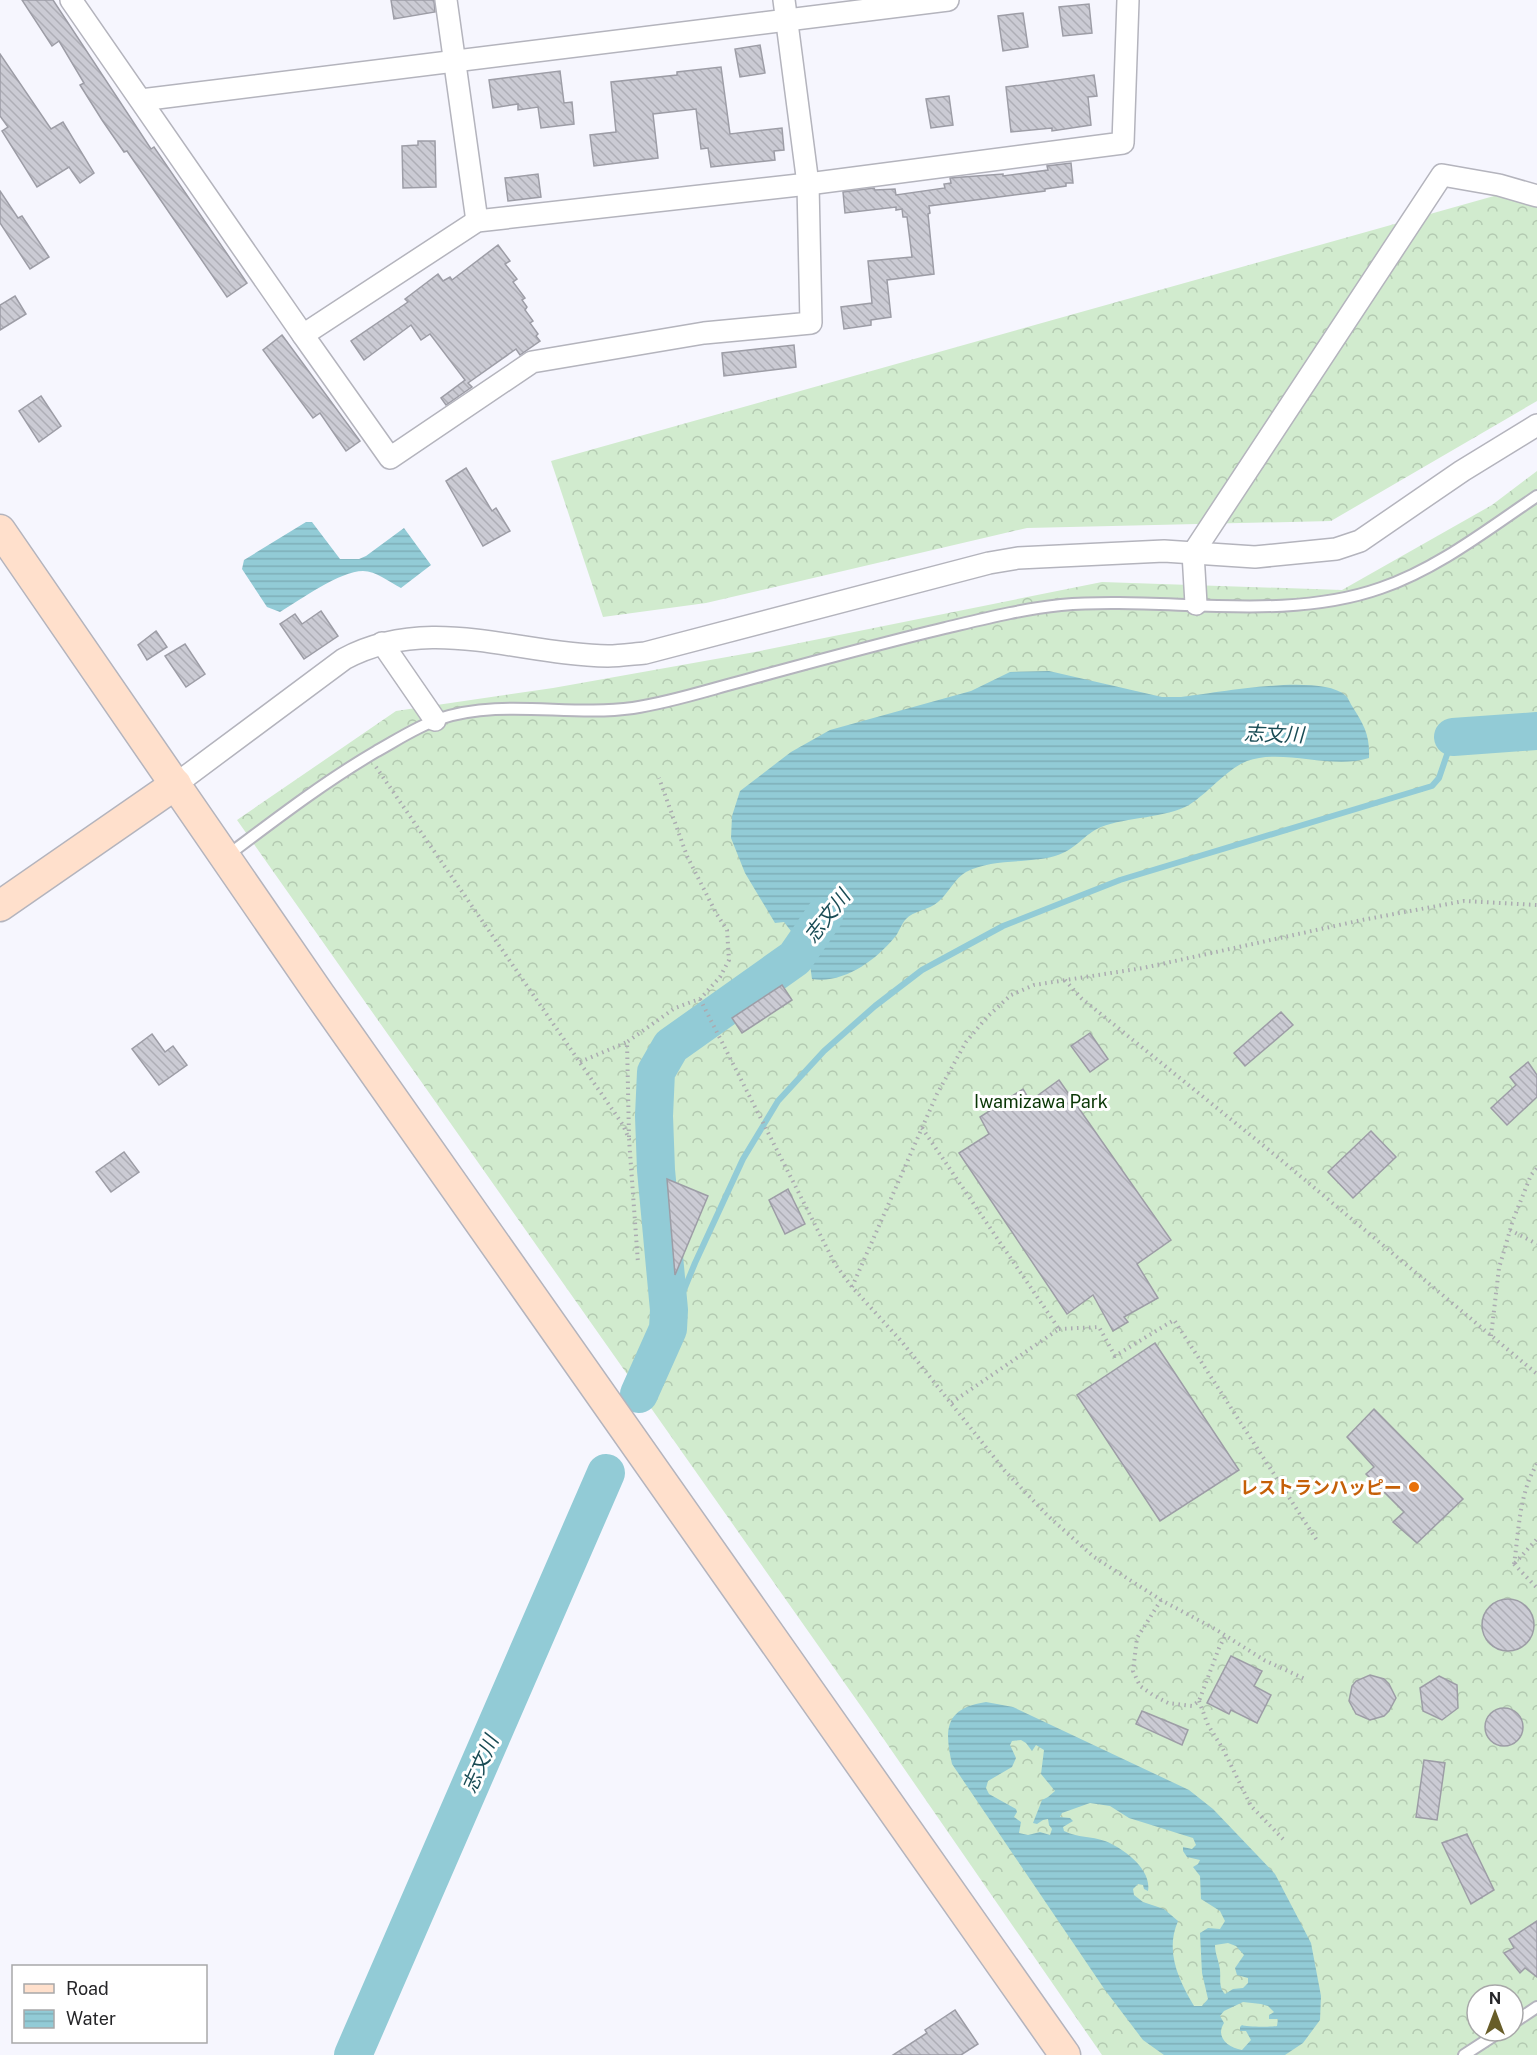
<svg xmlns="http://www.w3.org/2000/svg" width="1537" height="2055" font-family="'Public Sans','Noto Sans JP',sans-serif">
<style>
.forest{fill:url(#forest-crowns);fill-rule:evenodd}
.water{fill:url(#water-rules);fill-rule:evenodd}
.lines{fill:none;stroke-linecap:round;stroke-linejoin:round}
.stream{stroke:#92cbd6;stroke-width:6}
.river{stroke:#92cbd6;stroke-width:38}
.building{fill:url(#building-back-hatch);stroke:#9d9da6;stroke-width:1.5}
.lane-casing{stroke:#b4b4bd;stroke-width:14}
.street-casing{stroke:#b4b4bd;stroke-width:24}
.secondary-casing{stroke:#b4b4bd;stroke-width:33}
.path{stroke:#ababb1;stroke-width:4;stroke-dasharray:1.5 4.5;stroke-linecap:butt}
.lane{stroke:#fff;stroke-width:10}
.street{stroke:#fff;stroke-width:21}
.secondary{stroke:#ffe0cc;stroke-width:30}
.food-dot{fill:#e8710a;stroke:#fff;stroke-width:2}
.labels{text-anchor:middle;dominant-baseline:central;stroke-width:6;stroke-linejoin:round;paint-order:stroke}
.park-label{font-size:18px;fill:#0a3706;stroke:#fff}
.food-label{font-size:18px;font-weight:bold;fill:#c56008;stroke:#fff;text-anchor:end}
.water-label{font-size:20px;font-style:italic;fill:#1a4c55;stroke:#fff}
</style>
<defs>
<pattern id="forest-crowns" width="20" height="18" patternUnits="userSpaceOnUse" patternTransform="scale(1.5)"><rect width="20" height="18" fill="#d1ebce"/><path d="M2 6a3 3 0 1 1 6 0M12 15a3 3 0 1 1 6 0" fill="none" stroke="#b3c9b1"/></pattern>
<pattern id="water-rules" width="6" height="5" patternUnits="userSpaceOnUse" patternTransform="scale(1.5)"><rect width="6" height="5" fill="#92cbd6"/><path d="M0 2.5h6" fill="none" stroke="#7eaeb8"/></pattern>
<pattern id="building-back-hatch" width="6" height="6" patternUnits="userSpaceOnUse" patternTransform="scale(1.5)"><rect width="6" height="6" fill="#cbcbd4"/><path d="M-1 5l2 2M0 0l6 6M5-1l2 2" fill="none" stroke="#aeaeb6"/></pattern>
</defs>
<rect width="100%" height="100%" fill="#f6f6fe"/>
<!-- forest -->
<g class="forest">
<polygon points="1537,184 1537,401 1331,521 1027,528 706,603 603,617 551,461"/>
<path d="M 1537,471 L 1537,2055 L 1102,2055 L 865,1712 L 237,820 L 396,711 L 553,688 L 755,652 L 1102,582 L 1342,590 L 1492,505 ZM 1477,1995 L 1513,1995 L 1513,2031 L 1477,2031 Z"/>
</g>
<!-- water -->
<g class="water">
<path d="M 306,522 L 312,522 L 340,559 L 359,559 L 366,556 L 404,528 L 431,565 L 401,588 C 389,582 376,571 363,571 C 340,571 300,600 280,612 L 267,607 L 242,569 L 244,560 Z"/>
<path d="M 1049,671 L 1162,697 L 1181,697 C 1216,693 1318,673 1345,695 C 1348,697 1350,703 1352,706 C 1364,725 1370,735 1369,758 C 1331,770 1283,748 1247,761 C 1227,769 1207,794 1189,805 C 1166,818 1127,817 1101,827 C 1084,834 1076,850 1055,856 C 1027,864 992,858 966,872 C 955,878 948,894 938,902 C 929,910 913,911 906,919 C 901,924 899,933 894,938 C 875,961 843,984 812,979 L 810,965 L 799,970 L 790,943 L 794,935 L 784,922 L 775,923 L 745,873 L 731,838 L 732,816 L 740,791 L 791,752 L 830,730 L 971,691 L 1010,672 Z"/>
<path d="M 986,1702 L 1013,1707 L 1189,1790 L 1213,1809 L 1275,1874 L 1311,1943 L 1321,1996 L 1320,2020 L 1303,2043 L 1285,2055 L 1164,2055 L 1143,2040 L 1105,1990 L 952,1764 C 944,1729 945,1708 986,1702 ZM 1021,1740 L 1026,1743 L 1032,1751 L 1036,1745 L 1044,1750 L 1041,1774 L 1055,1791 L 1048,1797 L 1042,1800 L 1033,1823 L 1037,1824 L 1043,1820 L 1048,1819 L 1049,1825 L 1052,1829 L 1050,1835 L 1040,1832 L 1028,1835 L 1019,1833 L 1021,1822 L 1014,1817 L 1017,1812 L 1016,1809 L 989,1794 L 986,1788 L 988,1781 L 1012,1767 L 1016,1758 L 1010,1745 L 1012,1741 ZM 1090,1803 L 1110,1806 L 1129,1818 L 1193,1838 L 1196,1845 L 1192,1849 L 1183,1847 L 1183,1851 L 1187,1857 L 1200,1860 L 1198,1864 L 1193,1867 L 1200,1876 L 1201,1899 L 1220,1911 L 1225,1921 L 1220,1929 L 1208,1928 L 1200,1933 L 1202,1973 L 1208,1999 L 1202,2006 L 1194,2006 C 1178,1979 1165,1951 1178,1921 L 1164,1909 L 1143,1902 L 1134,1895 L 1133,1889 L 1138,1884 L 1143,1885 L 1144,1889 L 1148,1891 C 1152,1869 1123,1848 1105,1841 C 1091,1836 1078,1838 1064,1831 L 1063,1827 L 1073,1821 L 1070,1818 L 1060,1817 L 1062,1813 ZM 1228,1943 L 1236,1946 L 1244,1955 L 1235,1968 L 1237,1975 L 1248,1978 L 1248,1983 L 1243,1988 L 1233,1989 L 1225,1994 C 1218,1986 1221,1979 1220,1970 C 1219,1961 1215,1954 1215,1945 ZM 1243,2002 L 1261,2004 L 1268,2006 L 1274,2012 L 1269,2015 L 1269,2019 L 1278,2019 L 1277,2026 C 1271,2027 1245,2027 1242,2025 L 1240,2027 L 1240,2031 L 1246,2031 L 1251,2040 L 1242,2050 C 1228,2048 1215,2037 1224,2023 L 1220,2016 L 1224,2011 Z"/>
</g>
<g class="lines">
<!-- stream -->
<polyline class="stream" points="668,1329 695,1263 743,1159 778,1101 824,1051 875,1006 922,970 1003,926 1120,880 1432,786 1439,778 1453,737"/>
<!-- river -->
<g class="river">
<polyline points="1453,737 1537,731"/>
<polyline points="639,1394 668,1329 669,1310 656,1170 654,1116 656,1072 671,1046 795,958 824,916"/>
<polyline points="353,2055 606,1473"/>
</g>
</g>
<!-- building -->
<g class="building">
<polygon points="22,0 53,0 151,149 154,147 247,283 227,297 127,151 124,152 102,120 80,85 84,83 59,41 52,46"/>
<polygon points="391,0 434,0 435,12 394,19"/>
<polygon points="1089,4 1092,33 1063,36 1059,7"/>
<polygon points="1023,13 1028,47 1003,51 998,16"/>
<polygon points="760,45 765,73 740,77 735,49"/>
<polygon points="0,54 51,129 63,122 94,173 80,183 69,167 37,187 2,131 8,127 0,116"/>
<polygon points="721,67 730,134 782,128 784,150 774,151 775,160 711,167 708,148 701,149 696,109 653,114 658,158 594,166 590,135 616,132 611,82 677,75 677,72"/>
<polygon points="560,71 564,103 572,102 574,124 541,128 538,107 518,110 518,104 493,108 489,80"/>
<polygon points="1094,75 1097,96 1088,97 1091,125 1052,131 1052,128 1011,132 1006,87"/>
<polygon points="949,96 953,125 931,128 926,99"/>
<polygon points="418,141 435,141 436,187 403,188 402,146 418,145"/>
<polygon points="1071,163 1073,183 1066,183 1066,186 1045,189 1045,191 929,206 930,213 928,214 934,274 887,280 891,317 871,320 871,325 844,329 841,307 872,303 868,261 912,257 907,217 903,217 902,209 896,210 896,207 845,213 843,192 874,188 875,190 895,189 896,195 945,188 944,184 951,183 950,178 1003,174 1003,176 1048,170 1047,166"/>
<polygon points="538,174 541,197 508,201 505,178"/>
<polygon points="0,191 18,218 22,216 49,257 30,269 0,223"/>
<polygon points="498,245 510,261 505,264 517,279 513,282 525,298 522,300 527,307 525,310 533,321 530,323 538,334 536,336 540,341 520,355 516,349 468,383 472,387 446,405 441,398 465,380 430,334 421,340 411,325 364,360 351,341 408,302 405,299 438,274 443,281 450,277 452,280"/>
<polygon points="15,296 26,314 0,330 0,305"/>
<polygon points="282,335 360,441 346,451 320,413 313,418 263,350"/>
<polygon points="794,345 796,367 724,376 722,353"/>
<polygon points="41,396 61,426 39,442 19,411"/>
<polygon points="466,468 492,511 496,508 510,531 483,546 446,481"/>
<polygon points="321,611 338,636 304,659 280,624 295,614 302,624"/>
<polygon points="156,631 167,647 147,660 138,645"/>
<polygon points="185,644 205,674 186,687 165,656"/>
<polygon points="782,985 792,1000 742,1033 732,1018"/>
<polygon points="1281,1012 1293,1025 1245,1066 1234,1053"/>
<polygon points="1090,1033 1108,1059 1090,1072 1071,1046"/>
<polygon points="152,1034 165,1052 173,1046 187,1065 159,1085 132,1049"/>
<polygon points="1528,1062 1537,1075 1537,1097 1507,1125 1491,1108 1516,1085 1510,1077"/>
<polygon points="1059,1080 1171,1240 1137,1264 1158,1298 1124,1317 1128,1322 1113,1331 1093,1295 1067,1314 959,1153 989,1134 980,1117 1023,1089 1030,1101"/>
<polygon points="1371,1131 1396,1157 1353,1198 1328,1172"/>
<polygon points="124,1152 139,1172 111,1192 96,1172"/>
<polygon points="667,1179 708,1196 675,1275"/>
<polygon points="788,1189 805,1224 785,1234 769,1200"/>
<polygon points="1155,1343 1239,1470 1160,1521 1077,1395"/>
<polygon points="1374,1409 1463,1499 1417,1543 1393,1522 1404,1512 1366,1474 1374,1467 1347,1437"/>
<circle cx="1508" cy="1625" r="26"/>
<polygon points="1231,1656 1262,1671 1254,1686 1271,1695 1257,1723 1231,1710 1229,1714 1207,1703"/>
<polygon points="1370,1675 1384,1679 1389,1684 1396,1698 1389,1711 1384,1716 1370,1720 1356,1714 1349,1701 1352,1686 1356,1681"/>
<polygon points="1439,1676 1457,1685 1458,1708 1442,1720 1423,1711 1420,1688"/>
<circle cx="1504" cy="1727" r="19"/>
<polygon points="1142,1711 1188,1730 1182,1745 1136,1724"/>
<polygon points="1424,1760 1445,1763 1437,1820 1416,1817"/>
<polygon points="1467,1834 1494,1890 1471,1904 1442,1843"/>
<polygon points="1537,1921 1537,1977 1525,1968 1520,1973 1504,1953 1514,1948 1509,1939"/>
<polygon points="955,2010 978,2044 961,2055 893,2055 927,2033 925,2030"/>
</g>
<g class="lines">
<defs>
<g id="lane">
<path d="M 228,855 C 276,819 324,782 377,751 C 397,740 416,727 439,719 C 501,698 569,717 633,708 C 667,703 702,692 735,683 C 805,664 874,645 945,628 C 983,619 1022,609 1061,605 C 1164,596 1282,623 1381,588 C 1437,569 1488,529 1537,496"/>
<polyline points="1513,2023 1537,2007"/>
<polyline points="1464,2055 1501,2031"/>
</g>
<g id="street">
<polyline points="71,0 303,335 477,221 808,184 1123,143 1128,0"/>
<polyline points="446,0 477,221"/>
<polyline points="141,100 948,0"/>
<polyline points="303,335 390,458 532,362 704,333 811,323 808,184 784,0"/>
<polyline points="1196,604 1193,553 1442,175 1499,185 1537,196"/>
<polyline points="382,643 435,720"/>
<path d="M 176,784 L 344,659 C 430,613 518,655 608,656 C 620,656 633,654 645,653 L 989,563 L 1018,558 L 1164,551 L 1255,557 L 1336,549 L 1360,541 L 1462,471 L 1537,425"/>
</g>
<g id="secondary">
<polyline points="0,530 320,995 1065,2055"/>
<polyline points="0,906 176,784"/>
</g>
</defs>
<!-- lane casing -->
<use href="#lane" class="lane-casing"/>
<!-- street casing -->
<use href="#street" class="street-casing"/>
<!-- secondary casing -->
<use href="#secondary" class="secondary-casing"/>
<!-- path -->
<g class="path">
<polyline points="376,767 623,1125 629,1139 638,1263"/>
<polyline points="1065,980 1081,998 1275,1155 1537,1374"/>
<polyline points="700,999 835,1264 852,1287 902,1342 1005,1471 1049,1517 1094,1557 1161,1600 1215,1629 1264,1660 1305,1679"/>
<polyline points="580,1062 627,1042"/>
<polyline points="922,1128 1059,1329 951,1403"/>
<polyline points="629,1137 627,1042 675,1008 700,999 720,977 729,960 727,930 716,913 687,856 659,778"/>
<polyline points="1510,1230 1537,1244"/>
<polyline points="852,1287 937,1094 966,1042 987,1017 1011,995 1034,985 1143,968 1362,920 1464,901 1537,905"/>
<polyline points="1059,1329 1099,1327 1115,1356 1174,1320 1318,1542"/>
<polyline points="1491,1336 1499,1268 1513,1220 1531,1175 1537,1168"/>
<polyline points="1515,1563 1537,1539"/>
<path d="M 1514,1564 C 1519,1531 1519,1493 1537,1464"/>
<polyline points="1514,1564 1537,1588"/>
<polyline points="1161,1600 1137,1638 1133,1671 1140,1686 1153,1695 1168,1703 1192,1706 1199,1701 1219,1648 1225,1636"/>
<polyline points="1199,1701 1208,1725 1223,1749 1251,1806 1283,1839"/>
</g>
<!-- lane -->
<use href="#lane" class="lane"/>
<!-- street -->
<use href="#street" class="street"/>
<!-- secondary -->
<use href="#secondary" class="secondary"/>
</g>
<!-- markers -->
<circle class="food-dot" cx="1414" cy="1487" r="6"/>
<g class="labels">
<!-- park labels -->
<g class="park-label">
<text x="1041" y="1101">Iwamizawa Park</text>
</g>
<!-- food labels -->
<g class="food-label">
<text x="1402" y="1487">レストランハッピー</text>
</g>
<!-- water labels -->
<g class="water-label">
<text transform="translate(1274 734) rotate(2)">志文川</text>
<text transform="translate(827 916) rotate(-52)">志文川</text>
<text transform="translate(480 1764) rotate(-66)">志文川</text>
</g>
</g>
<!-- legend -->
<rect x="12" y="1965" width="195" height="78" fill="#ffffff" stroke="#a8a8a9" stroke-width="1.5"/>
<rect x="24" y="1984" width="30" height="9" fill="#ffe0cc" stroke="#a8a8a9" stroke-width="1.5"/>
<text x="66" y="1995" font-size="18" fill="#262629">Road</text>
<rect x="24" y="2010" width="30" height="18" fill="url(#water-rules)" stroke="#a8a8a9" stroke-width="1.5"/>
<text x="66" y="2025" font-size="18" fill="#262629">Water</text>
<!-- north arrow -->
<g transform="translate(1495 2013)"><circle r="28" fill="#ffffff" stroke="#a8a8a9" stroke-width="1.5"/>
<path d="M0-4.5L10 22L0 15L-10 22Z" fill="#685d29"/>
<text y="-9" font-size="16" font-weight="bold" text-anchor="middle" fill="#262629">N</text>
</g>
</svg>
